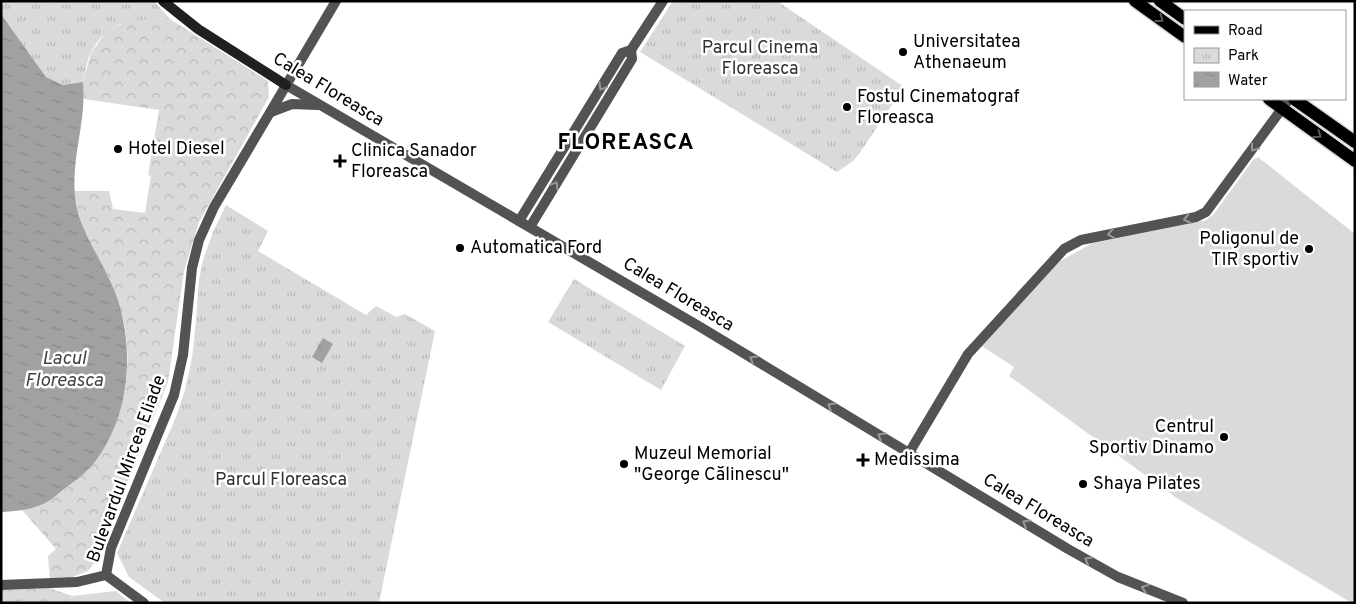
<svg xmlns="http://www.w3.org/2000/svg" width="1356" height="604" font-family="Overpass,sans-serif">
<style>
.grass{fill:#dadada}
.forest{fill:url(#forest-crowns)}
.park{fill:url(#park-tufts)}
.water{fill:url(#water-ripples)}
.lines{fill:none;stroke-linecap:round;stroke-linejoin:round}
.primary-casing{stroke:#dbdbdb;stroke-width:15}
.tertiary{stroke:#535353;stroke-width:10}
.secondary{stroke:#202020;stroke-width:10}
.primary{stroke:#000;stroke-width:12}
.tram{stroke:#000;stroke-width:1}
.oneway{stroke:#595959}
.oneway2{stroke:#989898}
.poi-dot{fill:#000;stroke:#fff;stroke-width:2}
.labels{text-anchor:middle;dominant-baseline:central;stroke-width:5;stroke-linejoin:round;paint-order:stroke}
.poi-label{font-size:18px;fill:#000;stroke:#fff;text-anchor:start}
.park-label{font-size:18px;fill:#313131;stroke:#fff}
.street-label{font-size:18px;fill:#000;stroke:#fff}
.water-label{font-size:19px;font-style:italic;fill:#424242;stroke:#fff}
.district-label{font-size:22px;font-weight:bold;letter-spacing:1px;fill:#000;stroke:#fff}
</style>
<defs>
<pattern id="forest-crowns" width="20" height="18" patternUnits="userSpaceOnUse" patternTransform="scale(1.25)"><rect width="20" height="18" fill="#dadada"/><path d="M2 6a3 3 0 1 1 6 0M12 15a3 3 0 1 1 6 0" fill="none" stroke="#b9b9b9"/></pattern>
<pattern id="park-tufts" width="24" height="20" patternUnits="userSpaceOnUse" patternTransform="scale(1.25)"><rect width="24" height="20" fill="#dadada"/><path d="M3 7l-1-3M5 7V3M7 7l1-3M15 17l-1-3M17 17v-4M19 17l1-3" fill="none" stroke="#b9b9b9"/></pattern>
<pattern id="water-ripples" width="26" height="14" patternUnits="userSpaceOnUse" patternTransform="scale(1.25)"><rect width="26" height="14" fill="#a1a1a1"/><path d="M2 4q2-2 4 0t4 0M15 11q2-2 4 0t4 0" fill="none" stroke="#898989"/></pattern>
</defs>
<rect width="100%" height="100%" fill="#fff"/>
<!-- grass -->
<g class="grass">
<polygon points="1258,157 1355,234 1355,603 1352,603 1178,499 1009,376 1014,367 980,345 1060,261 1093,243 1206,220 1213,215 1253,160"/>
<polygon points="116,591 130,603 65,603 72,596"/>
</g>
<!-- forest -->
<g class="forest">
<path d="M 131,19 L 170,19 L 268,81 L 269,97 L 199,222 L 184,271 L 168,382 L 107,532 L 97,559 L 88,571 L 70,578 L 50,580 L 48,556 L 56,549 L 22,510 C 52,504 77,482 95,459 C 132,412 136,343 114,289 C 108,273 98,260 90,245 C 82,228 77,209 74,191 L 109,191 L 113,209 L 145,213 L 151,176 L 148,175 L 159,110 L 84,99 L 83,82 L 91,53 L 106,32 Z"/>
<polygon points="50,588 72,596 65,603 1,603 1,590"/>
</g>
<!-- park -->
<g class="park">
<path d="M 1,1 L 154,1 L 170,19 C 136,19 110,18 91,52 C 87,60 85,73 83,82 L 63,85 L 46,77 L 1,14 Z"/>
<polygon points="673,1 777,1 904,87 859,154 853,161 837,172 640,52"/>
<polygon points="226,205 268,231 258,251 366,315 376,306 396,317 405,314 435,331 379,603 165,603 129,577 117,553 176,417 185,390 192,358 196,320 199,280 203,260 213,232"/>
<polygon points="574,279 685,346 661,390 548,322"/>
</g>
<!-- water -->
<g class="water">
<path d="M 1,14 L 46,77 L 63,85 L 83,82 C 87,123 69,162 76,203 C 82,238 107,266 118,300 C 134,352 130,413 97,459 C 89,470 78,479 67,487 C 57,495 47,504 35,507 C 24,511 12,511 1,512 Z"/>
<polygon points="323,338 333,344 322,363 312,357"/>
</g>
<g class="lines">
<defs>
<g id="primary">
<polyline points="1135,1 1185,37"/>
<polyline points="1160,1 1185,19"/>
<polyline points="1269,99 1355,161"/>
<polyline points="1294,99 1355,142"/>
</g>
</defs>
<!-- primary casing -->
<use href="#primary" class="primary-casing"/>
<!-- tertiary -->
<g class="tertiary">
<polyline points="286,85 697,325 1068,549 1118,577 1183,603"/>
<polyline points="271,112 292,104 317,105"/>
<polyline points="519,221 622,53 631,50 663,1"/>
<polyline points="530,227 632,59 631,50"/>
<polyline points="909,453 968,354 1064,249 1081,240 1196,217 1206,212 1289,99"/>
<polyline points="106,575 111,548 174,395 183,355 192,268 199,240 214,207 336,1"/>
<polyline points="106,575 144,603"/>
<polyline points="1,585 77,582 106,575"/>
</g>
<!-- secondary -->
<polyline class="secondary" points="163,1 198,29 286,85"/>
<!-- primary -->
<use href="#primary" class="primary"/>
<!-- tram -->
<g class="tram">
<polyline points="1143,1 1185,31"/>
<polyline points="1278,99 1355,154"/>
</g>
</g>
<!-- one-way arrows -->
<defs><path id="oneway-chevron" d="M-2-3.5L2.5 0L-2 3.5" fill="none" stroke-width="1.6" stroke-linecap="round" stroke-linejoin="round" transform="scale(1.25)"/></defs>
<g class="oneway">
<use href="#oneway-chevron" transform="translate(1160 19) rotate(36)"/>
<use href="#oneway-chevron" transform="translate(1318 135) rotate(36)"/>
</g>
<g class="oneway2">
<use href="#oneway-chevron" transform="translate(602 87) rotate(122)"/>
<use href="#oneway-chevron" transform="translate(1254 148) rotate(126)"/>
<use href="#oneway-chevron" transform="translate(555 185) rotate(-59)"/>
<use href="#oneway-chevron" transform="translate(1187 219) rotate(168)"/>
<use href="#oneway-chevron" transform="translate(1111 234) rotate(169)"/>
<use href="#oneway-chevron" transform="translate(753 359) rotate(-149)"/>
<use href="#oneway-chevron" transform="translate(831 406) rotate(-149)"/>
<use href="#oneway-chevron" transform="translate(881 436) rotate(-149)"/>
<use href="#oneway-chevron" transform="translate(1026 523) rotate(-149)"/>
<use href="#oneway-chevron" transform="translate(1088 560) rotate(-150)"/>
<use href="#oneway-chevron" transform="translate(1145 588) rotate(-159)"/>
</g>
<!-- markers -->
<g class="poi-dot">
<circle cx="903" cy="52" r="5"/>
<circle cx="847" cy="107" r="5"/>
<circle cx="118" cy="149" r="5"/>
<path d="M337.5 153.5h5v5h5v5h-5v5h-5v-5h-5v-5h5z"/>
<circle cx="460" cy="248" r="5"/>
<circle cx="1309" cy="249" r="5"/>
<circle cx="1224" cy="437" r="5"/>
<path d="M860.5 452.5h5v5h5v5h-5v5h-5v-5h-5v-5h5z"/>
<circle cx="624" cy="464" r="5"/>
<circle cx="1083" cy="484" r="5"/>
</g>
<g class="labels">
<!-- poi labels -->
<g class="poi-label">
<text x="913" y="42">Universitatea<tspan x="913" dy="21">Athenaeum</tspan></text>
<text x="857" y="97">Fostul Cinematograf<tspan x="857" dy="21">Floreasca</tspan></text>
<text x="128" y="149">Hotel Diesel</text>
<text x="351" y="151">Clinica Sanador<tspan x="351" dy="21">Floreasca</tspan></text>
<text x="1299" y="239" text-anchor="end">Poligonul de<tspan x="1299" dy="21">TIR sportiv</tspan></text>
<text x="470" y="248">Automatica Ford</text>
<text x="1214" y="427" text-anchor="end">Centrul<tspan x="1214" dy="21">Sportiv Dinamo</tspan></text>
<text x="634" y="454">Muzeul Memorial<tspan x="634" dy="21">"George Călinescu"</tspan></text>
<text x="874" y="460">Medissima</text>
<text x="1093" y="484">Shaya Pilates</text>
</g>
<!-- park labels -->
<g class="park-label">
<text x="760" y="48">Parcul Cinema<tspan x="760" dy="21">Floreasca</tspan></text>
<text x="281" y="480">Parcul Floreasca</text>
</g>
<!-- street labels -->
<g class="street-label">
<text transform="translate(328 90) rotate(31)">Calea Floreasca</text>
<text transform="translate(678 295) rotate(31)">Calea Floreasca</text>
<text transform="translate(127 469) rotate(-70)">Bulevardul Mircea Eliade</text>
<text transform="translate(1038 511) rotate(31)">Calea Floreasca</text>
</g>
<!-- water labels -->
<g class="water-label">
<text x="64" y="359">Lacul<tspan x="64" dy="22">Floreasca</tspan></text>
</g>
<!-- district labels -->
<g class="district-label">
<text x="626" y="143">FLOREASCA</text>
</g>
</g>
<!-- border -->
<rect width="1356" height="604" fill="none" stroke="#000000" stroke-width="5"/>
<!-- legend -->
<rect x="1184" y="10" width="162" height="90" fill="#ffffff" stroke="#999999"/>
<rect x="1194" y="26" width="25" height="8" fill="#000000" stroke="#999999"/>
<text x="1228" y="35" font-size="15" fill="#000000">Road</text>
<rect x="1194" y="48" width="25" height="15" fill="url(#park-tufts)" stroke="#999999"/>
<text x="1228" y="60" font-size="15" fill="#000000">Park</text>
<rect x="1194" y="72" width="25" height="15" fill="url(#water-ripples)" stroke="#999999"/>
<text x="1228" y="85" font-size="15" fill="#000000">Water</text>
</svg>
